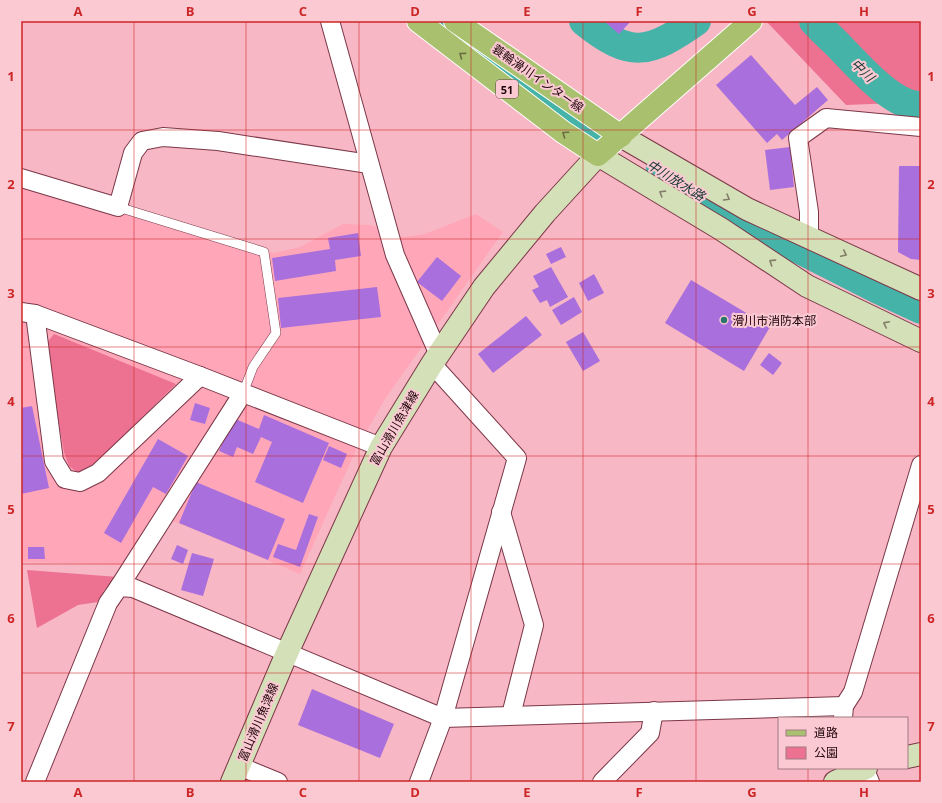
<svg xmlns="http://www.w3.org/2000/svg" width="942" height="803" font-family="'Open Sans','Noto Sans JP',sans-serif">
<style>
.built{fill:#ffa7b9}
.green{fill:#ed7190}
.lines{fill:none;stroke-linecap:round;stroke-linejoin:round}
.river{stroke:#45b3a8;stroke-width:30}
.building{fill:#a86fdd}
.lane-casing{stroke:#7b3748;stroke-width:10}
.street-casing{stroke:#7b3748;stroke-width:20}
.secondary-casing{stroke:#7b3748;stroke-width:24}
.primary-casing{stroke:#fff;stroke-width:24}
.lane{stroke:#fff;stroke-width:9}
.street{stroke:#fff;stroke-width:18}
.secondary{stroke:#d4e0b7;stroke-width:22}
.primary{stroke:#a9c16e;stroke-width:22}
.oneway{stroke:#6b6c42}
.oneway2{stroke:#837d6a}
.grid{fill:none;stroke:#cd2627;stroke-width:1;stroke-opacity:0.55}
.poi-dot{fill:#2b746c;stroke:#fbc9d2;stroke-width:1.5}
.labels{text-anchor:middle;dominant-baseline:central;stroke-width:4;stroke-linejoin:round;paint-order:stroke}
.shield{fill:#fbc9d2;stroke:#624047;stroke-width:1}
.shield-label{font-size:11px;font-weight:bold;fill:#20050c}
.street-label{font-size:12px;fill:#20050c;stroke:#fbc9d2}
.poi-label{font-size:12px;fill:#20050c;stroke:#fbc9d2;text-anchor:start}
.water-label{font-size:13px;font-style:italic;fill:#163734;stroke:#fbc9d2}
.neatline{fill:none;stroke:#cd2627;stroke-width:1.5}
.grid-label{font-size:13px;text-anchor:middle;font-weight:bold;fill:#cd2627}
</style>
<rect width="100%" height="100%" fill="#f8b7c4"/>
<!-- built -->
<polygon class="built" points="21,171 274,253 300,247 343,224 371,225 403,237 425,234 476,214 503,232 385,399 356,450 300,574 179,523 160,518 131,565 21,562"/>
<!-- green -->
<g class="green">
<polygon points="921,21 921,102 846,105 767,22"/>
<polygon points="54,334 176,384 88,471 78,473 69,466 64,452 45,345"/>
<polygon points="27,570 118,577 105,589 98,602 78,605 37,628"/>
</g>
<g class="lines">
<!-- river -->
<g class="river">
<polyline points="451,21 464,43 603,135"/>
<path d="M 584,21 C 631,59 649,54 696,21"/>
<path d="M 814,21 C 821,29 829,36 836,43 C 855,62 892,107 921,106"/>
<polyline points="661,170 737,217 878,289 921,309"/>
</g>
</g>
<!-- building -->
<g class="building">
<polygon points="604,21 631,21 619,34"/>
<polygon points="751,55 795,105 817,87 828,100 782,140 777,134 767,143 716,85"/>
<polygon points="790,147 794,187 770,190 765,150"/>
<polygon points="899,166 921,166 921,260 911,259 898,252"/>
<polygon points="358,233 361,256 335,260 336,271 275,281 272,258 330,249 328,238"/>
<polygon points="561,247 566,257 551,264 546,254"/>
<polygon points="437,257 461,276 442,301 417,282"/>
<polygon points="551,267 568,297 550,307 547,300 540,303 532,290 539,287 533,276"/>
<polygon points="594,274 604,293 588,301 579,283"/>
<polygon points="691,280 770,327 744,371 665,323"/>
<polygon points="377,287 381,317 281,328 278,298"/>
<polygon points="574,297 582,312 561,325 552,310"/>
<polygon points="526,316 542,335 493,373 478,354"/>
<polygon points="583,332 600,361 583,371 566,342"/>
<polygon points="769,353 782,363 773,375 760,365"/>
<polygon points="195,403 210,408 205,424 190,420"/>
<polygon points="32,406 49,488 21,494 21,408"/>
<polygon points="264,415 329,443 303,503 255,482 272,442 261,437 253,454 237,447 233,457 219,451 233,418 259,429"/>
<polygon points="158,439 188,456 166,494 153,487 121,543 104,533"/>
<polygon points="329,446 347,454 341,468 323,460"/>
<polygon points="196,482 285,519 268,560 179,523"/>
<polygon points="309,514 318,517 300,567 273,557 278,544 296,550"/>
<polygon points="177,545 188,550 183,564 171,559"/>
<polygon points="28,547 44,547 45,559 28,559"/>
<polygon points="192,553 214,559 203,596 181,590"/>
<polygon points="312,689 394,724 380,758 298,725"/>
</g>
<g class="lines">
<defs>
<polyline id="lane" points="118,207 264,252 276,333 253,367 243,393"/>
<g id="street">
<polyline points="330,21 395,255 439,355"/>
<polyline points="21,178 118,207 133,153 142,141 163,137 218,141 369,164"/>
<polyline points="809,237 809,212 798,138 826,118 921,127"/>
<polyline points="21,312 35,314 200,376 381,447"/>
<polyline points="35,314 54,461 65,479 80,482 98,473 200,376"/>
<polyline points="501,512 534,625 511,715"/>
<polyline points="119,587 243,393"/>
<polyline points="843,718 844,706 853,692 921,465"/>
<polyline points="239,766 278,782"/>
<polyline points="864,768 870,782"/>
<polyline points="35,782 108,603 119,587 133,588 443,718 844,706"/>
<polyline points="419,782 443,718 517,458 432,364"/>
<polyline points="602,782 650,733 654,711"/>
</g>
<g id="secondary">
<polyline points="621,136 747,209 921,289"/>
<polyline points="907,757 921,754"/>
<polyline points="232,782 287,653 381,447 432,364 484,287 545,213 598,155 721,229 807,286 921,341"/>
<polyline points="835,782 866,768"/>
</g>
<g id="primary">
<polyline points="418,21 563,132 598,155 751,21"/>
<polyline points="455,21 621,136"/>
</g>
</defs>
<!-- lane casing -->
<use href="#lane" class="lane-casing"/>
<!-- street casing -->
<use href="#street" class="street-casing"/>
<!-- secondary casing -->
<use href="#secondary" class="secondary-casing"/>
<!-- primary casing -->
<use href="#primary" class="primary-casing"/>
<!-- lane -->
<use href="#lane" class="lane"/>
<!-- street -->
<use href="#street" class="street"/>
<!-- secondary -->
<use href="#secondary" class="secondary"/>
<!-- primary -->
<use href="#primary" class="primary"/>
</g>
<!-- one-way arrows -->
<defs><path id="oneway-chevron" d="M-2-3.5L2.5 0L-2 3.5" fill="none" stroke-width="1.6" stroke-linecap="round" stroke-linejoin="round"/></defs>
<g class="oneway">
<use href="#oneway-chevron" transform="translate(462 55) rotate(-143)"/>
<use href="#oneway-chevron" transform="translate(565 134) rotate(-145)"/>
</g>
<g class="oneway2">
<use href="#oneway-chevron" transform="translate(662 193) rotate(-148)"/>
<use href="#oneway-chevron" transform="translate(727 198) rotate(30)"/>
<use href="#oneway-chevron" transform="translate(844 254) rotate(25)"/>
<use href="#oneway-chevron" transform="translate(772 262) rotate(-147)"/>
<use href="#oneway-chevron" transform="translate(886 324) rotate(-154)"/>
</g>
<!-- grid -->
<path class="grid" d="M 134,21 L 134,782M 246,21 L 246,782M 359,21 L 359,782M 471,21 L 471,782M 583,21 L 583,782M 696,21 L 696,782M 808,21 L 808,718M 21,130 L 921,130M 21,239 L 921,239M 21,347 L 921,347M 21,456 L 921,456M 21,564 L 921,564M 21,673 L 921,673M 808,768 L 808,782"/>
<!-- markers -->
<circle class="poi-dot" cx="724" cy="320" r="4"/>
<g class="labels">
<!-- shield labels -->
<rect class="shield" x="496" y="80" width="22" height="18" rx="3"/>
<g class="shield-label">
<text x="507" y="89">51</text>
</g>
<!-- street labels -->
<g class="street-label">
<text transform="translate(538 78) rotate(35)">蓑輪滑川インター線</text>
<text transform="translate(394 428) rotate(-60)">富山滑川魚津線</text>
<text transform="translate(258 722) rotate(-67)">富山滑川魚津線</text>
</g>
<!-- poi labels -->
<g class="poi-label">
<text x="732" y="320">滑川市消防本部</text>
</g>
<!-- water labels -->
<g class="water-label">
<text transform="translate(863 70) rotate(43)">中川</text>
<text transform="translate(676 180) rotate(32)">中川放水路</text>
</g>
</g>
<!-- border -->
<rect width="942" height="803" fill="none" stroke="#fbc9d2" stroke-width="44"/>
<!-- legend -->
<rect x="778" y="717" width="130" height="52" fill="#fbc9d2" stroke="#a37b83"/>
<rect x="786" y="730" width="20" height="6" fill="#a9c16e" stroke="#a37b83"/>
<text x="814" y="737" font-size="12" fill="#20050c">道路</text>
<rect x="786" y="747" width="20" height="12" fill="#ed7190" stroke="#a37b83"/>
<text x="814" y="757" font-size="12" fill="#20050c">公園</text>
<rect x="22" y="22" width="898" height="759" class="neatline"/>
<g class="grid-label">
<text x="78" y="16">A</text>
<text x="190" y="16">B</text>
<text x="303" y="16">C</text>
<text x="415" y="16">D</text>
<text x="527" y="16">E</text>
<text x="639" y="16">F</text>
<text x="752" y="16">G</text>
<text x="864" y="16">H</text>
<text x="11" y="81">1</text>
<text x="931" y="81">1</text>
<text x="11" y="189">2</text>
<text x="931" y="189">2</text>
<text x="11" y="298">3</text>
<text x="931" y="298">3</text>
<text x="11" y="406">4</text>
<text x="931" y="406">4</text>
<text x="11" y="514">5</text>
<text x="931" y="514">5</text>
<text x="11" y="623">6</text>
<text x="931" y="623">6</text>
<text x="11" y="731">7</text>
<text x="931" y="731">7</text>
<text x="78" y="797">A</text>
<text x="190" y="797">B</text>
<text x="303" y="797">C</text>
<text x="415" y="797">D</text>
<text x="527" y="797">E</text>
<text x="639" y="797">F</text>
<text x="752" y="797">G</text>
<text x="864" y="797">H</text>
</g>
</svg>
